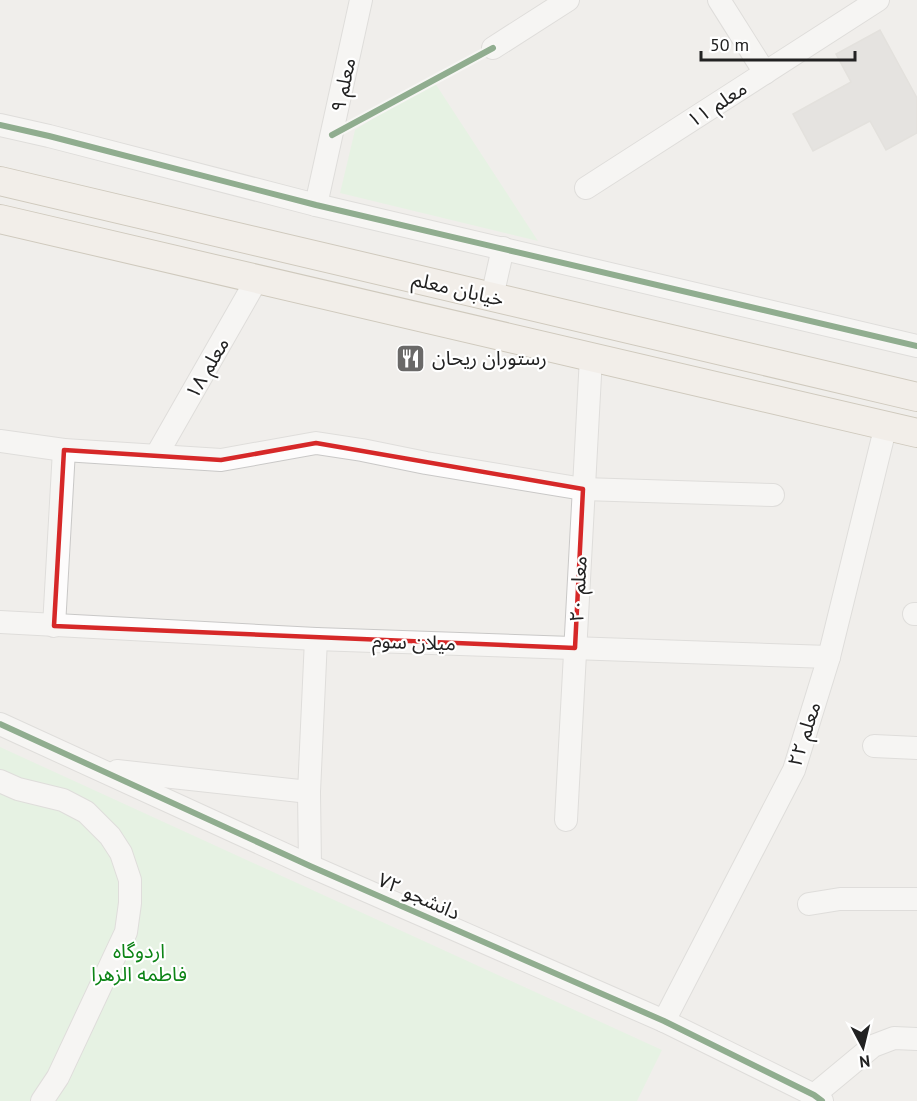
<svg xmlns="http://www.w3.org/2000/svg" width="917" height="1101" font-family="'PT Sans','Noto Sans Arabic',sans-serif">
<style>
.park{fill:#daf5da}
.building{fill:#d7d4d2;stroke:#d3d0cc;stroke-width:1.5}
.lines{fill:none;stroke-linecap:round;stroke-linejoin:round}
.minor-casing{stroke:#c9c8c7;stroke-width:24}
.major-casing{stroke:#a79c86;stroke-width:30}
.minor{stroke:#fdfcfc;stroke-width:22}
.major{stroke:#f3ede7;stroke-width:28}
.cycleway-casing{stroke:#fff;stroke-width:10}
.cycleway{stroke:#1b5e20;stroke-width:6}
.marked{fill:none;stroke:#d62828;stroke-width:4.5;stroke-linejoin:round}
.labels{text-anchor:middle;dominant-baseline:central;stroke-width:4.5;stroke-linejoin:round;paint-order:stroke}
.street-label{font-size:20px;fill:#222;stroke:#fff}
.poi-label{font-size:20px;fill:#222;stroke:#fff;text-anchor:start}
.park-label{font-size:20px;fill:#0c8416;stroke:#fff}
</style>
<rect width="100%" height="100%" fill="#f0eeeb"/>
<!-- park -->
<g class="park">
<polygon points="433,80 538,241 340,193 355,130"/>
<polygon points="0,747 662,1050 637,1101 0,1101"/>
</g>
<!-- building -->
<polygon class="building" points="880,30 917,98 917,133 886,150 870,121 813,151 793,114 851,82 836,54"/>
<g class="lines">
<defs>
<g id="minor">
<polyline points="719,0 765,73"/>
<polyline points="493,48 568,0"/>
<polyline points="0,125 49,136 316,205 917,346"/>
<polyline points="586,188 878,0"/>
<polyline points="316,205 361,0"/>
<polyline points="492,297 503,248"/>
<polyline points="0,441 64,450 221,460 316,443 362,450 426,463 583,489 773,495"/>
<polyline points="156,456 257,279"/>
<polyline points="914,614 917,614"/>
<polyline points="0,622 316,639 829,657"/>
<polyline points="54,626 64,450"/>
<polyline points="0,724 310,866 664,1021 814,1095 822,1101"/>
<polyline points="874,746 917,748"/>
<polyline points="117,771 309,792"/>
<polyline points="0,781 18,789 63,800 86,812 110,836 121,853 130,880 130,903 126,932 58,1077 42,1101"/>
<polyline points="566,820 591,357"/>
<polyline points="310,866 309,792 316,639"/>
<polyline points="809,904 840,899 917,899"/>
<polyline points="664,1021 794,770 829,657 886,425"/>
<polyline points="814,1095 873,1046 894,1038 917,1039"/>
</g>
<g id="major">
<polyline points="0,181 917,397"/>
<polyline points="0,219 917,433"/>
</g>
</defs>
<!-- minor casing -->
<use href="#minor" class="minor-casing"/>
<!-- major casing -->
<use href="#major" class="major-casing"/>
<!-- minor -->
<use href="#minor" class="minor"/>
<!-- major -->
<use href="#major" class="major"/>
<defs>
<g id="cycleway">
<polyline points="0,125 49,136 316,205 917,346"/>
<polyline points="332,135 493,48"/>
<polyline points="0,724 310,866 664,1021 814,1095 822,1101"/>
</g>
</defs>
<!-- cycleway casing -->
<use href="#cycleway" class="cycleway-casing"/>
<!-- cycleway -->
<use href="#cycleway" class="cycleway"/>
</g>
<!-- marked area -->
<path d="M0 0H917V1101H0ZM 316,443 L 583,489 L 575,648 L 54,626 L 64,450 L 221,460 Z" fill="#f0eeeb" fill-opacity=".55" fill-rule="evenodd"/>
<path class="marked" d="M 316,443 L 583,489 L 575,648 L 54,626 L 64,450 L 221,460 Z"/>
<!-- icons -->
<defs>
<symbol id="restaurant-square" viewBox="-11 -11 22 22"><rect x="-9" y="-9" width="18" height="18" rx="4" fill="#6a6968" stroke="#fff"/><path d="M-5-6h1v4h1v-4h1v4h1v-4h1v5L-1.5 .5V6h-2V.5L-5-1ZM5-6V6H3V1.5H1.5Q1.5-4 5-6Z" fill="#fff"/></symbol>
</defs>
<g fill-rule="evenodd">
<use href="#restaurant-square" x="394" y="342" width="33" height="33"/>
</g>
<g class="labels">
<!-- street labels -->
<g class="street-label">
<text transform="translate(343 85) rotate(-78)">معلم ۹</text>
<text transform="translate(717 104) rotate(-33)">معلم ۱۱</text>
<text transform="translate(458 289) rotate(13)">خیابان معلم</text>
<text transform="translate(207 368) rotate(-60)">معلم ۱۸</text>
<text transform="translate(578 589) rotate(-87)">معلم ۲۰</text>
<text transform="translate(414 642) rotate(2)">میلان سوم</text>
<text transform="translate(804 734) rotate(-72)">معلم ۲۲</text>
<text transform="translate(419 896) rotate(24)">دانشجو ۷۲</text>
</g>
<!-- poi labels -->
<g class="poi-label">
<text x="432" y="358">رستوران ریحان</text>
</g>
<!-- park labels -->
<g class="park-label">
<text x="139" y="951">اردوگاه<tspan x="139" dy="23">فاطمه الزهرا</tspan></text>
</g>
</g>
<!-- north arrow -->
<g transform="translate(863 1047) rotate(173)" stroke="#ffffff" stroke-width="4.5" paint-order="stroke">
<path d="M0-4.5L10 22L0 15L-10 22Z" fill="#222222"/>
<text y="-9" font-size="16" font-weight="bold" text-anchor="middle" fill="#222222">N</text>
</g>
<!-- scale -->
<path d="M701 51v9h154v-9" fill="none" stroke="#222222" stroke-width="3"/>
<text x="710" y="51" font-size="18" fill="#222222" stroke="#ffffff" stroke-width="4.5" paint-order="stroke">50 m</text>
</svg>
